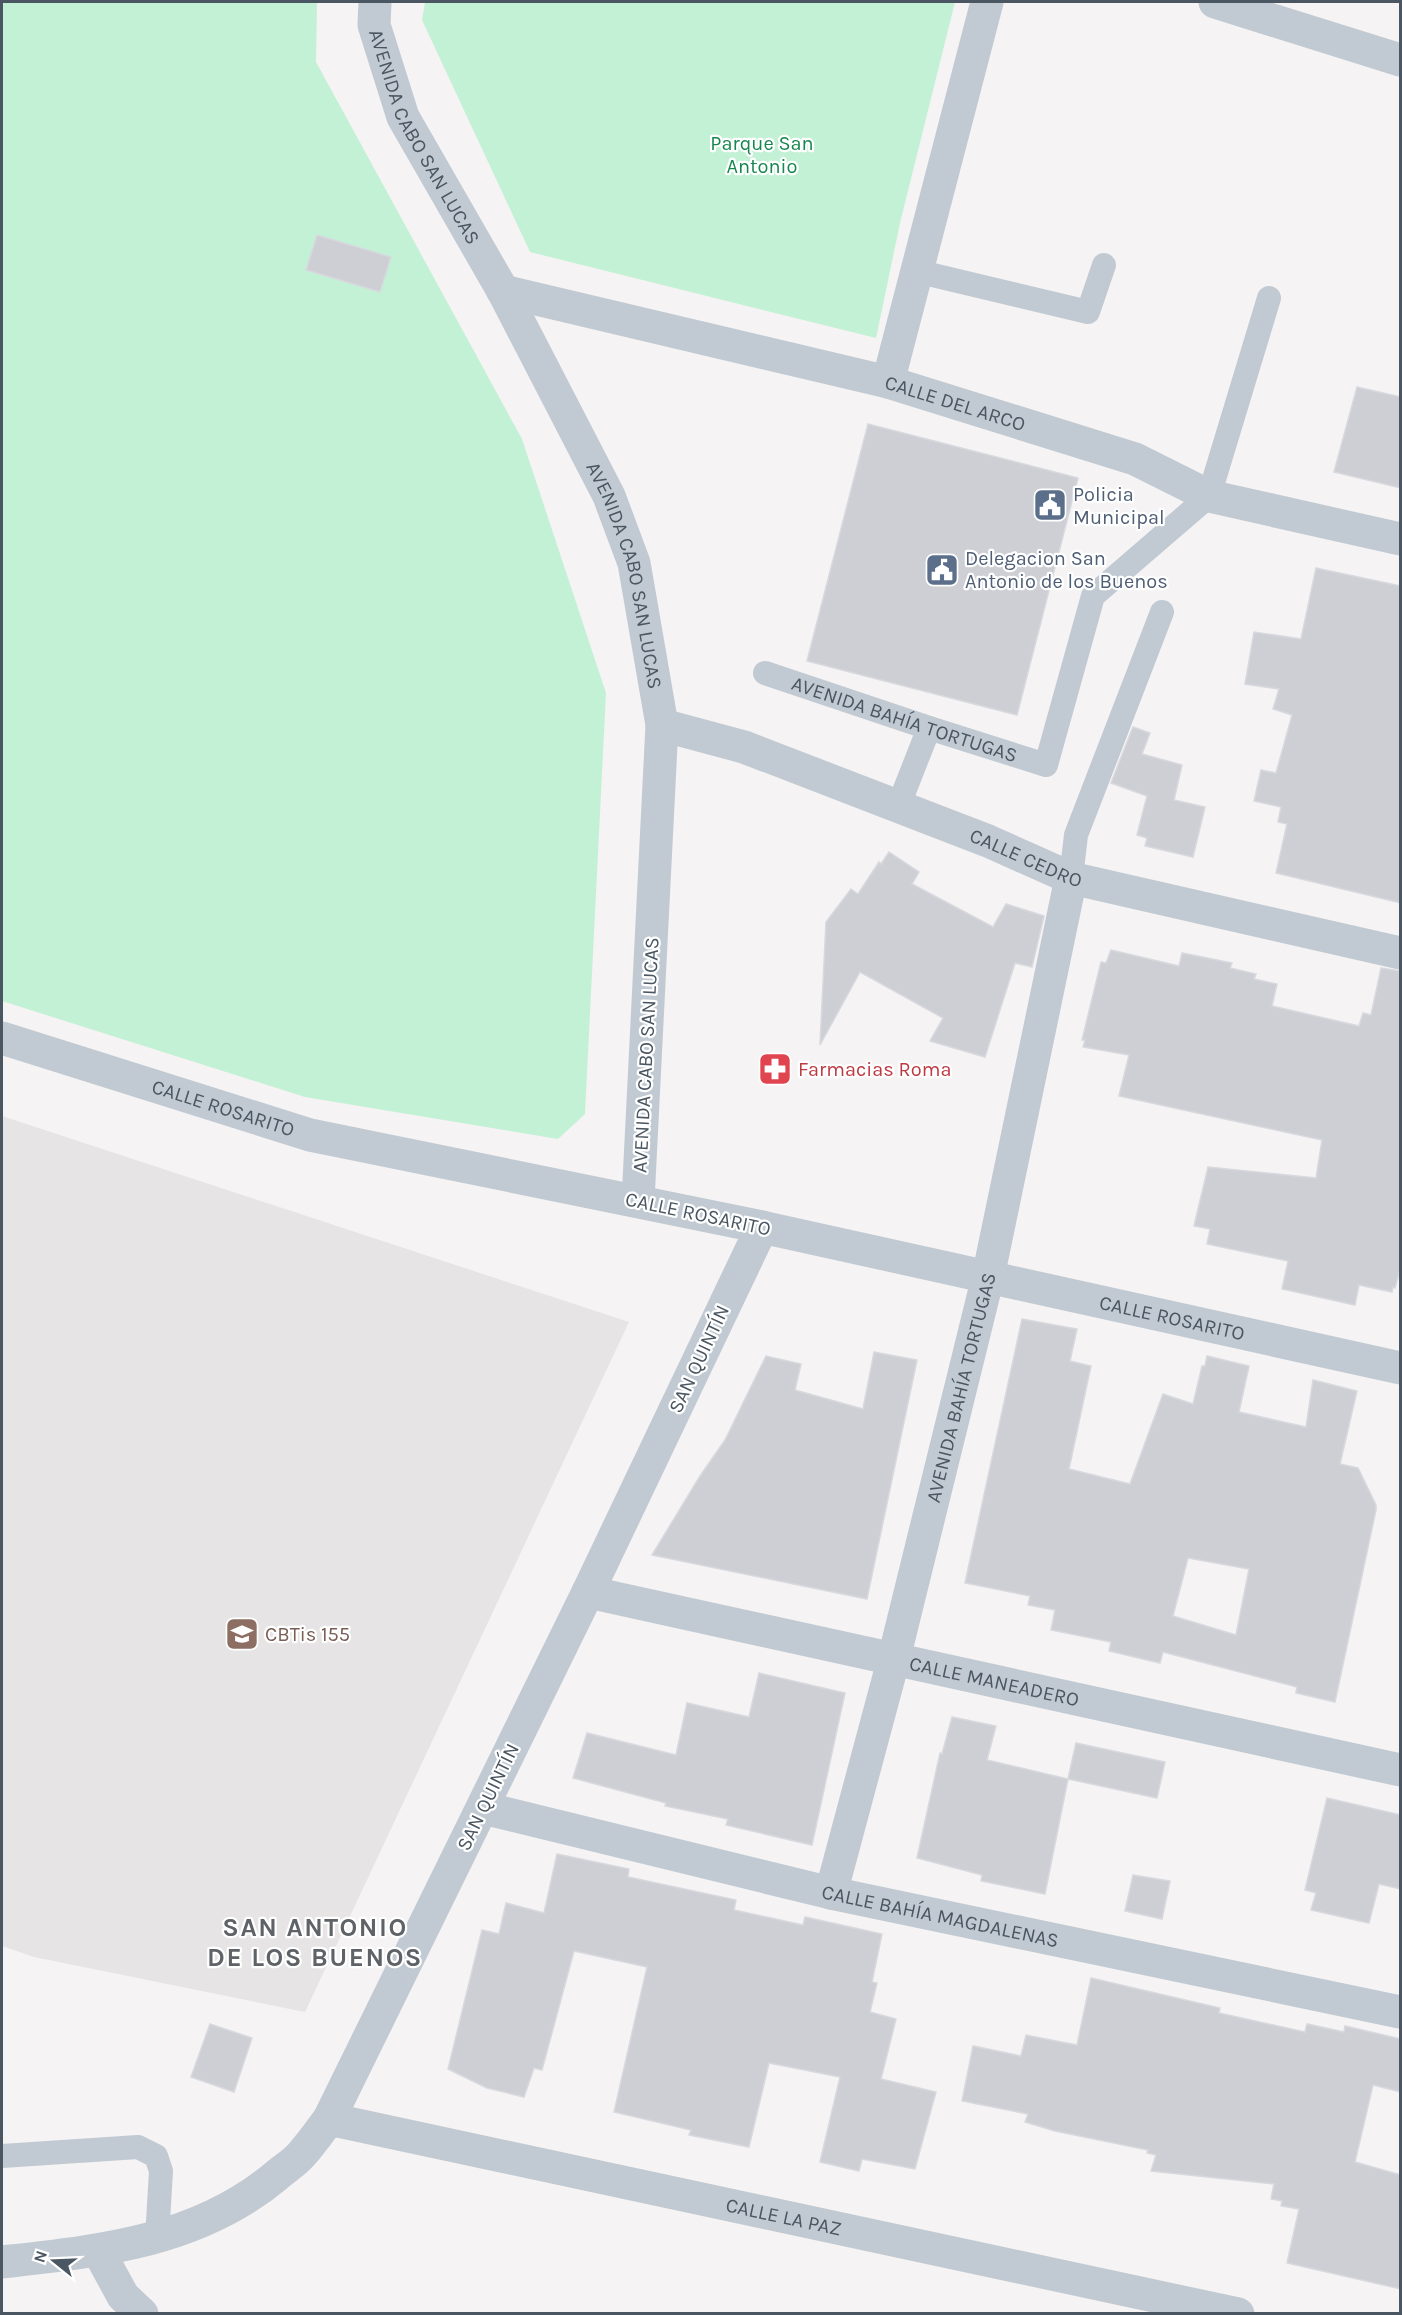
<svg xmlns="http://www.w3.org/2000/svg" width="1402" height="2315" font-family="Karla,sans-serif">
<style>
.education{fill:#e6e4e5}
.green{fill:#c3f1d5}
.building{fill:#cdcfd5;stroke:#d7d9de;stroke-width:1.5;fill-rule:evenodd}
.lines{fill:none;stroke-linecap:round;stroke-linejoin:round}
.service{stroke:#c1cad2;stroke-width:24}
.minor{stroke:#c1cad2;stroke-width:33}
.tertiary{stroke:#c1cad2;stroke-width:33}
.labels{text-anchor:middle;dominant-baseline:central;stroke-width:4.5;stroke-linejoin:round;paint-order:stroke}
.street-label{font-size:20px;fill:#4a5661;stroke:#fff}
.park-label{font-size:20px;fill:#17864f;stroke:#fff}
.service-label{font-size:20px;fill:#4e5e75;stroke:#fff;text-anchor:start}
.health-label{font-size:20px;fill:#be3a42;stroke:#fff;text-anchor:start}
.education-label{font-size:20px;fill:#785e54;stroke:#fff;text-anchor:start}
.district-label{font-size:26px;font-weight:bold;letter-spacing:1.5px;fill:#5f6368;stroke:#fff}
</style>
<rect width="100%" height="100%" fill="#f5f3f3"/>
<!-- education -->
<polygon class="education" points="2,1116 629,1322 305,2012 34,1957 2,1946"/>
<!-- green -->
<g class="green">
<polygon points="2,2 317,2 316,62 522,439 606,693 585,1114 558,1139 305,1097 2,1001"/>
<polygon points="425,2 955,2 900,223 876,338 530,252 422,20"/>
</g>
<!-- building -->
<g class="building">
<polygon points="317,235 391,257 380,292 306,270"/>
<polygon points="1357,387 1401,397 1401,488 1334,472"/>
<polygon points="868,424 1078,478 1017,715 807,661"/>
<polygon points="1316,568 1401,586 1401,903 1276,873 1287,824 1278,822 1281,807 1254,801 1261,770 1276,773 1292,715 1273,709 1279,689 1245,684 1254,632 1301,639"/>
<polygon points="1133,727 1150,733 1142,754 1182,765 1174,800 1205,807 1193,857 1145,846 1147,838 1137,835 1147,796 1111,783"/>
<polygon points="889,852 919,872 912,884 993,927 1006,904 1044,916 1032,967 1015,963 985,1057 930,1041 943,1018 860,972 820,1045 826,922 851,889 858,894 879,862 881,864"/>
<polygon points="1111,950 1179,966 1182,953 1232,963 1230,968 1256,974 1254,979 1277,984 1272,1006 1359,1026 1363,1013 1371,1015 1381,968 1401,971 1401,1266 1395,1288 1393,1287 1392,1292 1359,1285 1355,1305 1282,1289 1288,1261 1207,1244 1210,1229 1194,1226 1208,1167 1316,1178 1322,1140 1119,1096 1129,1055 1083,1047 1085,1040 1082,1040 1101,962 1106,963"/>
<path d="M 1022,1319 L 1077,1329 L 1070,1361 L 1091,1366 L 1069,1469 L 1130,1484 L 1163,1394 L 1193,1404 L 1202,1366 L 1205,1366 L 1207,1356 L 1249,1366 L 1239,1412 L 1306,1427 L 1313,1380 L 1357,1391 L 1340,1464 L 1358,1468 L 1376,1505 L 1376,1510 L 1335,1702 L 1296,1693 L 1297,1687 L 1163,1652 L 1160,1663 L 1109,1651 L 1111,1642 L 1051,1630 L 1055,1610 L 1028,1605 L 1030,1596 L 965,1583 ZM 1188,1558 L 1249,1569 L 1236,1635 L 1173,1616 Z"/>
<polygon points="874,1352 917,1360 867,1599 652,1555 700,1476 725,1440 766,1356 801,1364 795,1390 863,1409"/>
<polygon points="759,1673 845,1693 812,1845 726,1825 728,1819 665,1806 666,1803 573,1778 587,1733 676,1755 687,1703 749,1717"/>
<polygon points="952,1717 996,1726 987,1760 1068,1779 1045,1894 981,1881 982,1875 917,1858 940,1753 942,1754"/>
<polygon points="1076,1743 1165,1762 1157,1798 1068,1779"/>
<polygon points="1327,1798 1401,1815 1401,1889 1379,1884 1369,1923 1311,1910 1316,1893 1305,1890"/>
<polygon points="557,1854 629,1869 628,1877 736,1900 734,1910 803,1925 805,1917 882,1934 872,1982 877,1983 870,2012 896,2019 881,2079 936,2092 915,2169 862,2159 859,2171 820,2162 840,2077 769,2063 749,2147 689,2135 691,2130 614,2112 647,1967 574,1951 542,2070 534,2068 524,2097 487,2088 448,2069 482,1930 499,1934 506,1903 544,1913"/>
<polygon points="1133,1875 1170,1881 1162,1919 1125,1911"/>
<polygon points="1091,1978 1220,2008 1219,2013 1305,2032 1307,2024 1344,2032 1345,2026 1401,2039 1401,2092 1373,2085 1355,2162 1401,2175 1401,2289 1287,2263 1299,2209 1281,2206 1282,2201 1271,2199 1274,2184 1151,2171 1156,2155 1147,2153 1148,2150 1055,2131 1025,2122 1028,2114 962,2101 973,2046 1021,2056 1026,2035 1077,2045"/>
<polygon points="210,2024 252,2038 234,2092 191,2077"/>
</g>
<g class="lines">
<!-- service -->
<g class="service">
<polyline points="916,271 1088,312 1104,265"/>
<path id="s1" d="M 765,673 L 929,728 L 1046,765 L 1093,596 L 1209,496 L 1269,298"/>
<polyline points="898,807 929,728"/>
<polyline points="1071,878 1076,835 1162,612"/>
<polyline points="2,2156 138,2147 156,2156 161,2171 157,2238"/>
</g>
<!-- minor -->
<g class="minor">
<path id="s2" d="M 503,291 L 888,382 L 1135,459 L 1209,496 L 1400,539"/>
<polyline points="888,382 987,2"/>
<path id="s3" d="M 662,725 L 744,747 L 988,841 L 1071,878 L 1400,953"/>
<path id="s4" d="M 762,1227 L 1400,1368"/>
<path id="s5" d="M 588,1592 L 1400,1770"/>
<path id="s6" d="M 483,1808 L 831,1893 L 1400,2012"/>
<path id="s7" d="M 831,1893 L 894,1658 L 988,1277 L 1071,878"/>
<path id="s8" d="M 329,2119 L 1238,2314"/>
<polyline points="99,2252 123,2296 142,2314"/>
</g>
<!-- tertiary -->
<g class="tertiary">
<path id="s9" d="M 375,2 L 374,25 L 403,117 L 503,291 L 609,496 L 634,563 L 662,725 L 638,1201"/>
<polyline points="1215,2 1400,60"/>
<path id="s10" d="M 2,1038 L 310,1135 L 762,1227 L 588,1592 L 329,2119 C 320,2131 311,2144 301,2155 C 294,2163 284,2169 276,2176 C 197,2242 100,2251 2,2262"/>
</g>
</g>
<!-- icons -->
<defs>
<symbol id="civic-square" viewBox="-11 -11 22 22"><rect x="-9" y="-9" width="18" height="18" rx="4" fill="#5c6f8a" stroke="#fff"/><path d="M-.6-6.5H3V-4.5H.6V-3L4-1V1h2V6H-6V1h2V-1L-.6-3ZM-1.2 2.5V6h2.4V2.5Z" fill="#fff"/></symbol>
<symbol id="pharmacy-square" viewBox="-11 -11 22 22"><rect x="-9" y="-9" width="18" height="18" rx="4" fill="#e0444e" stroke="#fff"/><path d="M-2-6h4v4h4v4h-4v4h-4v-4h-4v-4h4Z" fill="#fff"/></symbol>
<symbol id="school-square" viewBox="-11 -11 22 22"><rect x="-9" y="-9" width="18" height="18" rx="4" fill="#8d6e63" stroke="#fff"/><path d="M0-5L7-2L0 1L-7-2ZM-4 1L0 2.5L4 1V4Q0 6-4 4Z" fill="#fff"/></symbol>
</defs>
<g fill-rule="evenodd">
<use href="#civic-square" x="1031" y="486" width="38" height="38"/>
<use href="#civic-square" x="923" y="551" width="38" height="38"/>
<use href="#pharmacy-square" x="756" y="1050" width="38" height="38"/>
<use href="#school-square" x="223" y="1615" width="38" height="38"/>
</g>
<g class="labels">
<!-- street labels -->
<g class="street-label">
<text stroke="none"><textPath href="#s9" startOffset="146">AVENIDA CABO SAN LUCAS</textPath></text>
<text stroke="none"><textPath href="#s2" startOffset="466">CALLE DEL ARCO</textPath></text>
<text stroke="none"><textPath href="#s9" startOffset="632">AVENIDA CABO SAN LUCAS</textPath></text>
<text stroke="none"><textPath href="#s1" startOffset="147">AVENIDA BAHÍA TORTUGAS</textPath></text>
<text stroke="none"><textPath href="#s3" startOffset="388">CALLE CEDRO</textPath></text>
<text transform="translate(646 1055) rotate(-87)">AVENIDA CABO SAN LUCAS</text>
<text stroke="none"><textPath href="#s10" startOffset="232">CALLE ROSARITO</textPath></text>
<text transform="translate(698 1214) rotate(12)">CALLE ROSARITO</text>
<text stroke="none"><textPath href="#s4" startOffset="420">CALLE ROSARITO</textPath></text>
<text transform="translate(699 1359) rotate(-65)">SAN QUINTÍN</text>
<text stroke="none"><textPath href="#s7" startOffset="522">AVENIDA BAHÍA TORTUGAS</textPath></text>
<text stroke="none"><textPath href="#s5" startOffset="416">CALLE MANEADERO</textPath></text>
<text transform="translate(488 1797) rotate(-64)">SAN QUINTÍN</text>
<text stroke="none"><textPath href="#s6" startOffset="470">CALLE BAHÍA MAGDALENAS</textPath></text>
<text stroke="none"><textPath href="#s8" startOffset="465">CALLE LA PAZ</textPath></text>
</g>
<!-- park labels -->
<g class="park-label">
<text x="762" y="143">Parque San<tspan x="762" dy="23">Antonio</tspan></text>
</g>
<!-- service labels -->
<g class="service-label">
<text x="1073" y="494">Policia<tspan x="1073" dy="23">Municipal</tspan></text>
<text x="965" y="558">Delegacion San<tspan x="965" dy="23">Antonio de los Buenos</tspan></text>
</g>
<!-- health labels -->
<g class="health-label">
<text x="798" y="1069">Farmacias Roma</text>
</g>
<!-- education labels -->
<g class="education-label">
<text x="265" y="1634">CBTis 155</text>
</g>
<!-- district labels -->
<g class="district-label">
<text x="315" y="1927">SAN ANTONIO<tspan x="315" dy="30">DE LOS BUENOS</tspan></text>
</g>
</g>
<!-- border -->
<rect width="1402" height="2315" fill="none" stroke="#4a5661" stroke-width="6"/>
<!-- north arrow -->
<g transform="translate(54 2261) rotate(288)" stroke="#ffffff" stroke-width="4.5" paint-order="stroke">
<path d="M0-4.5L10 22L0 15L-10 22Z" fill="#4a5661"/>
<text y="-9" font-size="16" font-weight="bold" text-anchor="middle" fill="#4a5661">N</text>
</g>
</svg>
